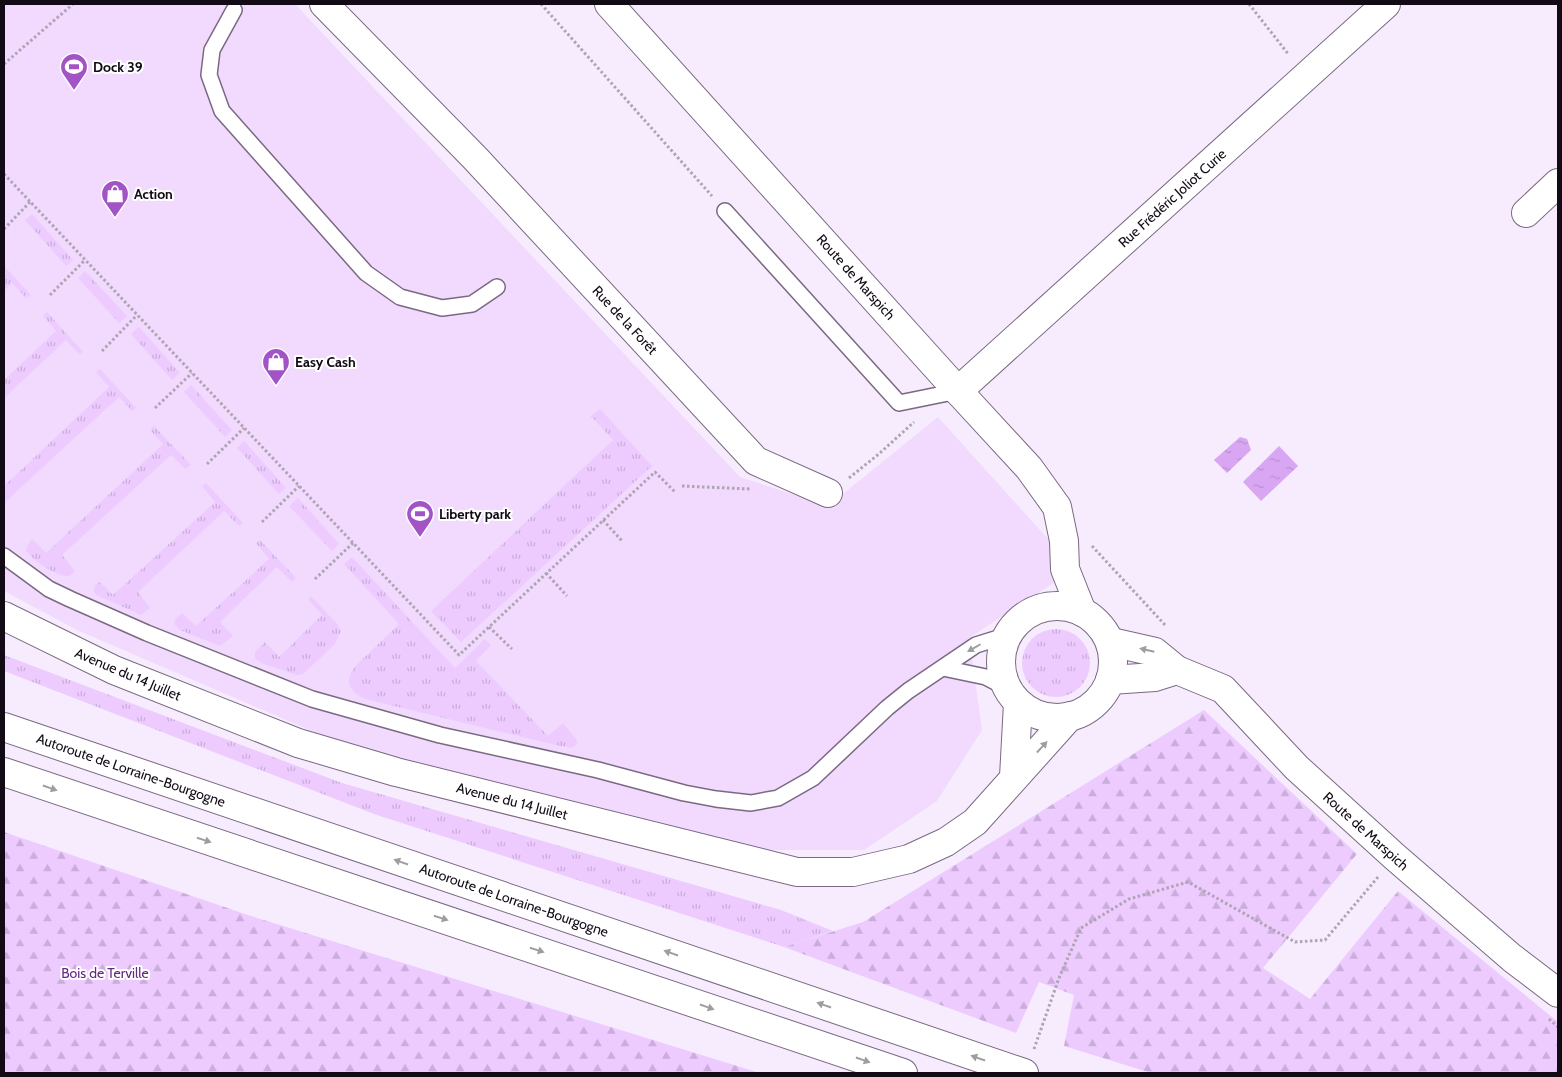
<svg xmlns="http://www.w3.org/2000/svg" width="1562" height="1077" font-family="Cabin,sans-serif">
<style>
.built{fill:#f1dafd}
.grass{fill:url(#grass-tufts)}
.forest{fill:url(#forest-firs)}
.water{fill:url(#water-ripples)}
.lines{fill:none;stroke-linecap:round;stroke-linejoin:round}
.lane-casing{stroke:#7a6982;stroke-width:18}
.street-casing{stroke:#7a6982;stroke-width:30}
.secondary-casing{stroke:#7a6982;stroke-width:30}
.highway-casing{stroke:#7a6982;stroke-width:30}
.path{stroke:#aea4b3;stroke-width:3;stroke-dasharray:2.5 2.5;stroke-linecap:butt}
.lane{stroke:#fff;stroke-width:15}
.street{stroke:#fff;stroke-width:28}
.secondary{stroke:#fff;stroke-width:28}
.highway{stroke:#fff;stroke-width:28}
.oneway{fill:#a09da1}
.labels{text-anchor:middle;dominant-baseline:central;stroke-width:4;stroke-linejoin:round;paint-order:stroke}
.poi-label{font-size:14px;font-weight:bold;fill:#120b15;stroke:#fff;text-anchor:start}
.street-label{font-size:14px;fill:#120b15;stroke:#fff}
.park-label{font-size:14px;fill:#652780;stroke:#fff}
</style>
<defs>
<pattern id="grass-tufts" width="24" height="20" patternUnits="userSpaceOnUse" patternTransform="scale(1.25)"><rect width="24" height="20" fill="#edcbff"/><path d="M3 7l-1-3M5 7V3M7 7l1-3M15 17l-1-3M17 17v-4M19 17l1-3" fill="none" stroke="#caadda"/></pattern>
<pattern id="forest-firs" width="22" height="20" patternUnits="userSpaceOnUse" patternTransform="scale(1.25)"><rect width="22" height="20" fill="#edcbff"/><path d="M5 1l3.5 6h-7zM16 11l3.5 6h-7z" fill="#caadda"/></pattern>
<pattern id="water-ripples" width="26" height="14" patternUnits="userSpaceOnUse" patternTransform="scale(1.25)"><rect width="26" height="14" fill="#d9a6f3"/><path d="M2 4q2-2 4 0t4 0M15 11q2-2 4 0t4 0" fill="none" stroke="#b98ecf"/></pattern>
</defs>
<rect width="100%" height="100%" fill="#f7ecfd"/>
<!-- built -->
<polygon class="built" points="4,4 295,4 740,477 828,506 938,417 1075,569 969,638 982,730 937,801 864,850 757,850 344,745 77,630 4,591"/>
<!-- grass -->
<g class="grass">
<polygon points="32,214 73,260 66,266 25,220"/>
<polygon points="4,266 31,295 26,298 12,283 4,291"/>
<polygon points="85,271 127,316 119,323 78,278"/>
<polygon points="47,312 83,352 80,355 66,340 4,398 4,380 56,331 43,316"/>
<polygon points="139,327 180,373 172,380 131,334"/>
<polygon points="100,369 136,408 132,411 119,397 4,503 4,486 109,387 96,372"/>
<polygon points="191,385 232,430 225,437 184,392"/>
<polygon points="600,409 652,466 461,642 431,611 613,440 591,416"/>
<path d="M 154,426 L 191,465 L 185,469 L 171,455 L 62,555 L 75,571 C 73,573 72,575 69,576 C 59,578 30,559 26,550 L 28,545 L 32,539 L 46,553 L 163,444 L 150,430 Z"/>
<polygon points="244,441 286,488 279,494 237,448"/>
<polygon points="206,483 243,523 239,526 224,511 138,592 150,608 141,615 96,595 94,591 95,585 100,582 113,595 215,502 202,486"/>
<polygon points="298,498 339,544 332,551 289,506"/>
<polygon points="260,540 296,578 292,582 277,567 220,622 233,636 220,646 180,630 174,624 176,618 182,613 196,626 269,559 256,543"/>
<path d="M 352,557 L 455,668 L 485,639 L 491,645 L 476,661 L 548,736 L 563,723 L 576,739 L 577,744 L 572,748 L 556,745 L 365,699 C 335,684 353,668 370,652 C 380,642 390,633 399,624 L 344,564 Z"/>
<polygon points="311,596 337,624 341,631 334,645 303,674 297,675 261,663 255,658 255,652 265,642 279,657 322,615 308,599"/>
<circle cx="1056" cy="663" r="34"/>
<polygon points="4,655 342,783 781,910 833,931 784,947 374,814 4,671"/>
</g>
<!-- forest -->
<g class="forest">
<polygon points="1204,710 1357,854 1263,968 1310,999 1398,891 1558,1022 1558,1073 1151,1073 1064,1046 1074,995 1039,982 1016,1033 784,947 863,922"/>
<polygon points="4,832 251,916 760,1073 4,1073"/>
</g>
<!-- water -->
<g class="water">
<polygon points="1240,437 1247,439 1251,450 1227,473 1214,460"/>
<polygon points="1279,446 1298,466 1261,501 1243,482"/>
</g>
<g class="lines">
<defs>
<g id="lane">
<polyline points="234,10 212,50 209,75 222,111 366,273 400,297 442,308 472,304 497,287"/>
<polyline points="725,211 899,403 958,391"/>
<polyline points="4,556 49,589 70,599 147,633 312,699 440,735 598,770 684,793 716,799 751,803 778,798 813,778 887,708 908,691 976,645 1008,635"/>
<polyline points="943,668 986,677 1007,688"/>
</g>
<g id="street">
<polyline points="324,4 475,158 756,461 828,493"/>
<polyline points="1526,213 1558,183"/>
<polyline points="958,391 1386,4"/>
</g>
<g id="secondary">
<polyline points="609,4 958,391 1029,468 1057,507 1064,541 1065,569 1082,612"/>
<circle cx="1057" cy="662" r="56"/>
<polyline points="4,616 114,670 298,743 396,772 797,872 853,872 909,859 946,842 975,822 1070,716"/>
<polyline points="1111,642 1155,652 1177,670 1223,689 1297,768 1395,857 1512,958 1558,993"/>
<polyline points="1110,680 1155,677 1177,670"/>
<polyline points="1014,777 1018,703"/>
</g>
<g id="highway">
<polyline points="4,727 1024,1073"/>
<polyline points="4,772 903,1073"/>
</g>
</defs>
<!-- lane casing -->
<use href="#lane" class="lane-casing"/>
<!-- street casing -->
<use href="#street" class="street-casing"/>
<!-- secondary casing -->
<use href="#secondary" class="secondary-casing"/>
<!-- highway casing -->
<use href="#highway" class="highway-casing"/>
<!-- path -->
<g class="path">
<polyline points="541,4 712,196"/>
<polyline points="1249,4 1289,55"/>
<polyline points="4,64 73,4"/>
<polyline points="4,174 459,655 655,472 675,492"/>
<polyline points="4,229 30,202"/>
<polyline points="50,295 85,260"/>
<polyline points="102,351 137,315"/>
<polyline points="155,408 192,373"/>
<polyline points="207,464 244,428"/>
<polyline points="849,478 880,453 914,422"/>
<polyline points="682,486 750,489"/>
<polyline points="603,520 623,542"/>
<polyline points="262,522 299,486"/>
<polyline points="1092,546 1166,626"/>
<polyline points="546,573 567,596"/>
<polyline points="315,579 353,543"/>
<polyline points="489,627 512,649"/>
<polyline points="1549,1019 1558,1027"/>
<polyline points="1034,1049 1059,978 1081,928 1129,899 1188,882 1295,942 1325,940 1378,877"/>
</g>
<!-- lane -->
<use href="#lane" class="lane"/>
<!-- street -->
<use href="#street" class="street"/>
<!-- secondary -->
<use href="#secondary" class="secondary"/>
<!-- highway -->
<use href="#highway" class="highway"/>
</g>
<!-- one-way arrows -->
<defs><path id="oneway-solid" d="M-6-.8H1V-3.2L6.5 0L1 3.2V.8H-6Z" transform="scale(1.25)"/></defs>
<g class="oneway">
<use href="#oneway-solid" transform="translate(974 648) rotate(150)"/>
<use href="#oneway-solid" transform="translate(1147 650) rotate(-167)"/>
<use href="#oneway-solid" transform="translate(1042 747) rotate(-47)"/>
<use href="#oneway-solid" transform="translate(50 788) rotate(19)"/>
<use href="#oneway-solid" transform="translate(204 840) rotate(18)"/>
<use href="#oneway-solid" transform="translate(401 862) rotate(-161)"/>
<use href="#oneway-solid" transform="translate(441 918) rotate(18)"/>
<use href="#oneway-solid" transform="translate(537 950) rotate(18)"/>
<use href="#oneway-solid" transform="translate(671 953) rotate(-161)"/>
<use href="#oneway-solid" transform="translate(824 1005) rotate(-161)"/>
<use href="#oneway-solid" transform="translate(707 1007) rotate(19)"/>
<use href="#oneway-solid" transform="translate(978 1058) rotate(-161)"/>
<use href="#oneway-solid" transform="translate(863 1060) rotate(19)"/>
</g>
<!-- icons -->
<defs>
<symbol id="stadium-pin" viewBox="-11 -11 22 30"><path d="M0 17L-7.5 6A9.5 9.5 0 1 1 7.5 6Z" fill="#a254c6" stroke="#fff"/><path d="M0-5a6.5 5 0 1 0 0 10a6.5 5 0 1 0 0-10ZM-3.5-1.8h7v3.6h-7Z" fill="#fff"/></symbol>
<symbol id="shop-pin" viewBox="-11 -11 22 30"><path d="M0 17L-7.5 6A9.5 9.5 0 1 1 7.5 6Z" fill="#a254c6" stroke="#fff"/><path d="M-5-2.5h2.3a2.7 3.5 0 0 1 5.4 0H5L5.5 6h-11ZM-1.5-2.5h3a1.5 2.3 0 0 0-3 0Z" fill="#fff"/></symbol>
</defs>
<g fill-rule="evenodd">
<use href="#stadium-pin" x="58" y="51" width="32" height="43"/>
<use href="#shop-pin" x="99" y="178" width="32" height="43"/>
<use href="#shop-pin" x="260" y="346" width="32" height="43"/>
<use href="#stadium-pin" x="404" y="498" width="32" height="43"/>
</g>
<g class="labels">
<!-- poi labels -->
<g class="poi-label">
<text x="93" y="67">Dock 39</text>
<text x="134" y="194">Action</text>
<text x="295" y="362">Easy Cash</text>
<text x="439" y="514">Liberty park</text>
</g>
<!-- street labels -->
<g class="street-label">
<text transform="translate(1172 198) rotate(-42)">Rue Frédéric Joliot Curie</text>
<text transform="translate(856 277) rotate(48)">Route de Marspich</text>
<text transform="translate(625 320) rotate(47)">Rue de la Forêt</text>
<text transform="translate(128 674) rotate(23)">Avenue du 14 Juillet</text>
<text transform="translate(131 770) rotate(19)">Autoroute de Lorraine-Bourgogne</text>
<text transform="translate(512 801) rotate(14)">Avenue du 14 Juillet</text>
<text transform="translate(1366 831) rotate(42)">Route de Marspich</text>
<text transform="translate(514 900) rotate(19)">Autoroute de Lorraine-Bourgogne</text>
</g>
<!-- park labels -->
<g class="park-label">
<text x="105" y="973">Bois de Terville</text>
</g>
</g>
<!-- border -->
<rect width="1562" height="1077" fill="none" stroke="#120b15" stroke-width="10"/>
</svg>
